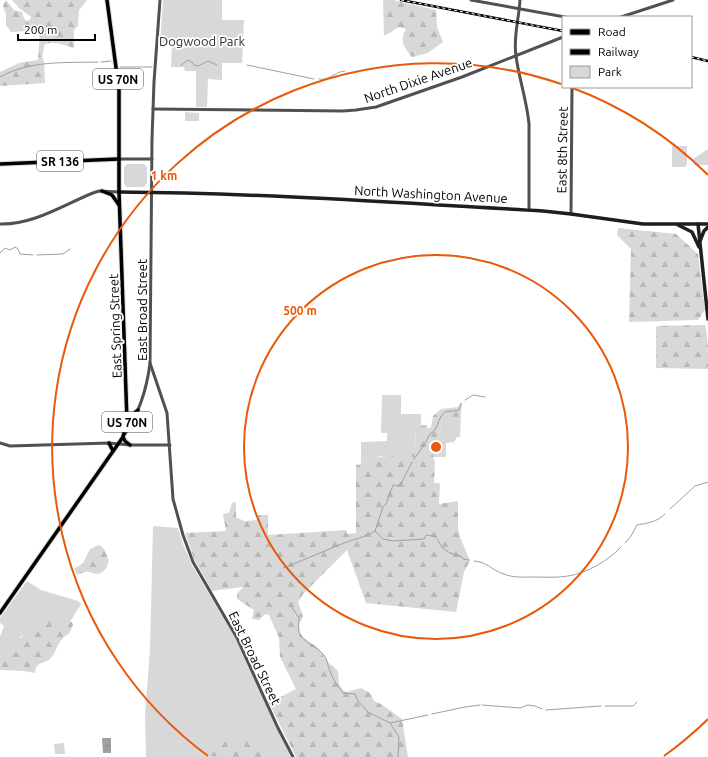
<svg xmlns="http://www.w3.org/2000/svg" width="708" height="757" font-family="Ubuntu,sans-serif">
<style>
.green{fill:#d8d8d8}
.forest{fill:url(#forest-firs)}
.water{fill:url(#water-ripples)}
.lines{fill:none;stroke-linecap:round;stroke-linejoin:round}
.stream{stroke:#9f9f9f;stroke-width:1}
.primary-casing{stroke:#dbdbdb;stroke-width:5.5}
.tertiary{stroke:#515151;stroke-width:3}
.secondary{stroke:#1e1e1e;stroke-width:3.5}
.primary{stroke:#000;stroke-width:3.5}
.rail-casing{stroke:#000;stroke-width:2.5}
.rail{stroke:#fff;stroke-width:1;stroke-dasharray:3;stroke-linecap:butt}
.ring{fill:none;stroke:#e8590c;stroke-width:2}
.labels{text-anchor:middle;dominant-baseline:central;stroke-width:3.5;stroke-linejoin:round;paint-order:stroke}
.shield{fill:#fff;stroke:#4c4c4c;stroke-width:1}
.shield-label{font-size:12px;font-weight:bold;fill:#000}
.park-label{font-size:13px;fill:#2f2f2f;stroke:#fff}
.street-label{font-size:13px;fill:#000;stroke:#fff}
.centre{fill:#e8590c;stroke:#fff;stroke-width:2}
.ring-label{font-size:12px;text-anchor:middle;font-weight:bold;fill:#e8590c;stroke:#fff;stroke-width:3.5;stroke-linejoin:round;paint-order:stroke}
</style>
<defs>
<pattern id="forest-firs" width="22" height="20" patternUnits="userSpaceOnUse"><rect width="22" height="20" fill="#d8d8d8"/><path d="M5 1l3.5 6h-7zM16 11l3.5 6h-7z" fill="#b8b8b8"/></pattern>
<pattern id="water-ripples" width="26" height="14" patternUnits="userSpaceOnUse"><rect width="26" height="14" fill="#9f9f9f"/><path d="M2 4q2-2 4 0t4 0M15 11q2-2 4 0t4 0" fill="none" stroke="#878787"/></pattern>
</defs>
<rect width="100%" height="100%" fill="#fff"/>
<!-- green -->
<g class="green">
<polygon points="163,0 222,0 222,20 244,20 242,63 222,63 222,80 208,79 207,107 196,107 196,71 185,71 184,67 171,67 172,45 160,45"/>
<polygon points="185,112 199,113 199,121 185,121"/>
<polygon points="672,146 687,146 687,164 685,167 672,167"/>
<polygon points="708,149 708,165 694,165 693,159"/>
<polygon points="127,164 144,164 147,167 147,183 144,187 127,187 124,184 124,167"/>
<polygon points="382,395 401,395 401,414 421,414 421,425 416,426 415,446 411,457 386,460 381,456 361,460 361,442 387,441 387,433 381,433"/>
<polygon points="461,413 460,437 457,437 454,442 446,443 446,457 433,457 429,442 439,436 442,421 454,421"/>
<polygon points="153,526 178,528 183,544 192,565 227,624 243,652 280,735 291,757 146,757 145,716 150,649"/>
<path d="M 27,581 L 41,590 L 78,601 L 81,604 L 70,622 L 67,622 L 64,626 L 61,625 L 49,618 C 40,624 15,639 11,646 L 3,647 L 0,645 L 0,637 L 4,626 L 0,623 L 0,618 Z"/>
<polygon points="64,743 65,754 55,754 54,744"/>
</g>
<!-- forest -->
<g class="forest">
<path d="M 6,0 L 14,10 L 22,12 L 24,18 L 26,21 L 30,20 L 31,17 L 19,8 L 12,0 L 87,0 L 79,10 L 78,26 L 74,30 L 74,48 C 65,45 54,41 45,44 L 42,56 L 44,62 L 45,83 L 0,86 L 0,72 L 19,63 L 38,60 L 40,30 L 11,32 L 6,24 L 6,14 L 3,6 Z"/>
<path d="M 386,0 L 393,0 L 436,10 L 437,27 L 443,42 L 428,53 L 412,57 C 404,47 399,41 406,29 L 399,27 L 384,36 L 383,1 Z"/>
<polygon points="618,228 676,234 698,254 705,310 698,320 629,322 631,249 617,235"/>
<path d="M 705,325 C 708,333 708,358 708,369 L 656,368 L 656,327 L 658,326 Z"/>
<path d="M 462,401 L 461,413 L 454,421 L 442,421 L 439,436 L 429,443 L 435,462 L 434,483 L 440,483 L 439,504 L 458,501 L 458,528 L 460,537 L 470,561 L 464,572 L 456,612 L 366,603 L 347,550 L 304,593 L 298,602 L 303,617 L 299,624 L 300,633 L 303,637 L 318,648 L 328,662 L 338,671 L 339,684 L 343,690 L 346,692 L 361,688 L 370,693 L 374,701 L 381,704 L 402,719 L 408,757 L 296,757 L 269,703 L 296,689 L 280,657 L 279,638 L 269,615 L 265,614 L 259,620 L 252,619 L 254,610 L 237,599 L 237,594 L 243,587 L 212,591 L 194,559 L 185,533 L 226,531 L 223,514 L 229,513 L 232,503 L 236,502 L 236,517 L 244,521 L 258,520 L 258,515 L 268,515 L 268,535 L 346,530 L 347,534 L 356,533 L 356,465 L 361,464 L 361,460 C 371,458 378,455 386,459 L 396,454 L 404,458 L 411,457 L 415,446 L 416,426 L 427,425 L 428,429 L 431,427 L 433,416 L 441,409 L 458,407 Z"/>
<path d="M 99,545 C 105,548 106,553 108,558 C 110,565 104,574 96,574 C 93,574 89,571 86,572 C 83,572 80,574 77,575 L 74,569 L 83,563 L 90,549 Z"/>
<path d="M 49,618 L 61,625 L 64,625 L 67,622 L 72,622 L 73,625 L 69,634 C 57,639 58,651 50,659 C 42,665 36,661 35,673 L 24,671 L 0,670 L 0,645 L 3,647 L 11,646 L 17,637 L 21,638 L 35,620 Z"/>
<polygon points="248,737 253,750 265,745 263,757 200,756 211,745"/>
</g>
<!-- water -->
<polygon class="water" points="102,738 111,738 111,753 103,753"/>
<g class="lines">
<!-- stream -->
<g class="stream">
<polyline points="101,62 111,61"/>
<polyline points="181,65 188,60 192,62 194,65 198,66 208,61 217,65"/>
<polyline points="247,65 314,79"/>
<polyline points="120,67 152,67"/>
<path d="M 0,77 C 30,60 65,63 98,62"/>
<path d="M 319,79 C 331,81 333,72 345,71"/>
<polyline points="0,253 5,248 10,250 15,247 18,249 20,254 33,255"/>
<polyline points="37,255 63,254 70,249"/>
<polyline points="465,400 473,395 485,397"/>
<polyline points="414,459 424,445 430,434 435,430 441,416 445,412 459,410 461,404"/>
<polyline points="670,509 695,486 708,482"/>
<polyline points="375,531 383,507 386,504 393,485 397,486 401,484 412,462"/>
<path d="M 625,543 L 631,536 L 637,525 C 648,523 657,522 665,514"/>
<path d="M 474,561 C 488,562 491,570 504,574 C 513,578 524,577 534,577 C 545,577 557,578 568,576 C 587,573 608,561 621,547"/>
<path d="M 283,568 C 304,560 324,551 344,543 C 355,539 365,537 375,531 L 383,539 L 393,541 L 424,539 L 426,535 C 440,536 436,540 443,548 C 447,552 454,555 461,556 L 463,559 L 469,560"/>
<path d="M 291,606 L 299,618 C 299,624 297,628 300,634 C 304,643 316,646 323,654 C 328,659 327,665 330,671 C 333,680 338,686 343,693 L 355,694 L 358,701 L 368,712 L 390,723 L 399,737 L 398,757"/>
<polyline points="482,705 520,708 528,705 535,706 542,709"/>
<polyline points="605,706 633,706 637,702"/>
<polyline points="546,710 601,706"/>
<polyline points="432,714 465,707 480,705"/>
<polyline points="390,723 428,715"/>
</g>
<defs>
<g id="primary">
<polyline points="0,164 119,159"/>
<polyline points="102,191 112,195 119,205"/>
<polyline points="128,415 133,414 138,410"/>
<polyline points="123,437 125,441 130,445"/>
<polyline points="109,443 113,451"/>
<polyline points="0,613 123,437 127,421 119,192 119,90 107,0"/>
</g>
</defs>
<!-- primary casing -->
<use href="#primary" class="primary-casing"/>
<!-- tertiary -->
<g class="tertiary">
<polyline points="160,0 154,82 152,139 150,363 167,413 173,499 183,535 193,562 237,638 278,728 293,757"/>
<polyline points="471,0 565,17"/>
<path d="M 520,0 C 519,19 513,37 516,56 C 519,79 527,101 529,124 L 529,210"/>
<polyline points="621,17 673,0"/>
<polyline points="153,109 343,111 356,110 376,107 462,77 563,37"/>
<polyline points="119,159 152,159"/>
<polyline points="571,214 572,87"/>
<path d="M 0,224 C 33,225 63,205 93,193 L 99,191 L 119,192"/>
<path d="M 125,434 C 139,413 147,388 150,363"/>
<polyline points="0,443 10,446 109,443 130,445 170,445"/>
</g>
<!-- secondary -->
<g class="secondary">
<path d="M 119,192 C 261,193 402,203 543,211 L 571,214 L 643,224 L 708,224"/>
<polyline points="698,224 708,319"/>
<polyline points="678,225 692,232 699,247"/>
<polyline points="700,241 704,231 708,227"/>
</g>
<!-- primary -->
<use href="#primary" class="primary"/>
<defs>
<g id="rail">
<polyline points="401,0 563,31"/>
<polyline points="691,57 708,61"/>
</g>
</defs>
<!-- rail casing -->
<use href="#rail" class="rail-casing"/>
<!-- rail -->
<use href="#rail" class="rail"/>
</g>
<!-- distance rings -->
<g class="ring">
<circle cx="436" cy="447" r="192"/>
<path d="M708 719A384 384 0 0 1 664 756M208 756A384 384 0 0 1 561 84M570 87A384 384 0 0 1 708 175"/>
</g>
<g class="labels">
<!-- shield labels -->
<g class="shield">
<rect x="93" y="69" width="50" height="20" rx="3"/>
<rect x="37" y="151" width="46" height="20" rx="3"/>
<rect x="102" y="412" width="50" height="20" rx="3"/>
</g>
<g class="shield-label">
<text x="118" y="79">US 70N</text>
<text x="60" y="161">SR 136</text>
<text x="127" y="422">US 70N</text>
</g>
<!-- park labels -->
<g class="park-label">
<text x="202" y="41">Dogwood Park</text>
</g>
<!-- street labels -->
<g class="street-label">
<text transform="translate(418 80) rotate(-19)">North Dixie Avenue</text>
<text transform="translate(562 150) rotate(-89)">East 8th Street</text>
<text transform="translate(431 194) rotate(3)">North Washington Avenue</text>
<text transform="translate(142 310) rotate(-90)">East Broad Street</text>
<text transform="translate(115 326) rotate(-92)">East Spring Street</text>
<text transform="translate(255 658) rotate(64)">East Broad Street</text>
</g>
</g>
<circle cx="436" cy="447" r="6" class="centre"/>
<g class="ring-label">
<text x="164" y="180">1 km</text>
<text x="300" y="315">500 m</text>
</g>
<!-- legend -->
<rect x="562" y="16" width="130" height="72" fill="#ffffff" stroke="#999999"/>
<rect x="570" y="29" width="20" height="6" fill="#000000" stroke="#999999"/>
<text x="598" y="36" font-size="12" fill="#000000">Road</text>
<rect x="570" y="49" width="20" height="6" fill="#000000" stroke="#999999"/>
<text x="598" y="56" font-size="12" fill="#000000">Railway</text>
<rect x="570" y="66" width="20" height="12" fill="#d8d8d8" stroke="#999999"/>
<text x="598" y="76" font-size="12" fill="#000000">Park</text>
<!-- scale -->
<path d="M18 34v6h77v-6" fill="none" stroke="#000000" stroke-width="2"/>
<text x="24" y="34" font-size="12" fill="#000000" stroke="#ffffff" stroke-width="3" paint-order="stroke">200 m</text>
</svg>
